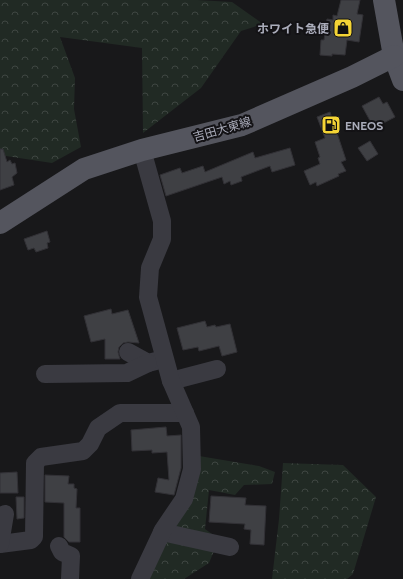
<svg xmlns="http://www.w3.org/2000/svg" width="403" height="579" font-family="Cabin,'Noto Sans JP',sans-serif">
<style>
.forest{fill:url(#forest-crowns)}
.building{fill:#3f4044;stroke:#323136}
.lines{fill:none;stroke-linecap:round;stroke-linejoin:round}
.minor{stroke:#3a3a41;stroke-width:18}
.major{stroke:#54555e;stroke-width:22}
.labels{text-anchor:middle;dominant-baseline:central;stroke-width:4;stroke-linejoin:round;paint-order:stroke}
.poi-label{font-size:12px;font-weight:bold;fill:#aaacba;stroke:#131215;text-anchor:end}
.street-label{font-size:12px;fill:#aaacba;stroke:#131215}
</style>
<defs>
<pattern id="forest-crowns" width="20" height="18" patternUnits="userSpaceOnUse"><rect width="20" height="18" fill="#212a24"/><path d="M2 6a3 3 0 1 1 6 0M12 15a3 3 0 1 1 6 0" fill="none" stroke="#3f4642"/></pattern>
</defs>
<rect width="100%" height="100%" fill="#18181a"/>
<!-- forest -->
<g class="forest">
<polygon points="0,0 197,0 232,2 263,24 241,31 201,88 143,133 142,48 60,37 75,78 74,109 81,147 52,163 6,156 0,158"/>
<polygon points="199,456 259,466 275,472 272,484 244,485 235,495 209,490 205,529 219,539 209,563 184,579 148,579 166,539 193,498"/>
<polygon points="283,463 343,465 376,497 353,574 347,579 272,579 279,519"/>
</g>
<!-- building -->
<g class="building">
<polygon points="341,0 360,0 357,14 363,15 359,42 347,40 345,55 332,54 332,56 320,55 321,40 324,40 327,19 333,20 333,15 337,16"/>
<polygon points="379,97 383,104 387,102 395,117 374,128 362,106"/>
<polygon points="330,112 346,160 341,162 346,171 338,174 339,176 317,186 316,182 310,185 304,171 320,164 318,158 320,157 315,142 325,138 317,117"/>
<polygon points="370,141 378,154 367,161 358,148"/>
<polygon points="290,148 295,165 272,172 270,166 241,177 242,181 231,185 230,181 224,184 222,177 166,196 160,175 180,168 182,173 203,166 205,172 253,152 255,158"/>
<polygon points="0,149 3,149 7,162 10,160 12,164 15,163 17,173 12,177 14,185 0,190"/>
<polygon points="47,231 50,242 47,243 48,248 36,252 34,248 28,250 24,239"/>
<polygon points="111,309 112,314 128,310 139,343 128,342 123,343 119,347 118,352 120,359 105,359 105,339 91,342 84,316"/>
<polygon points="205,321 207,327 215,325 216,327 230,324 237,352 222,356 219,346 199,351 198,347 183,350 177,328"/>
<polygon points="166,427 167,436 181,435 181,468 174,495 155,492 158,478 169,480 167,452 152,453 152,450 132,451 131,430"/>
<polygon points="17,472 18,493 0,493 0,473"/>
<polygon points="45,475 69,476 68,484 74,484 74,488 77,489 76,508 80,508 80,542 69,542 64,537 64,503 45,502"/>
<polygon points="211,496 246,498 245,505 266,506 264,545 250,544 251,530 244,529 245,524 209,522"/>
<polygon points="16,497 24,497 24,518 17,519"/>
</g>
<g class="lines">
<!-- minor -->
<g class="minor">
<polyline points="128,352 148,363 156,361"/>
<polyline points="45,374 127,373 148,363"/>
<polyline points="171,381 217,369"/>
<polyline points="162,532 230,547"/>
<polyline points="0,544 31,540 34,537 35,463 41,457 83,451 90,444 98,428 120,413 185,413"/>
<polyline points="0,544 5,514"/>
<polyline points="59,546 62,552 71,556 70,579"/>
<polyline points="140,579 163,530 184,499 192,469 191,427 171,381 148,297 150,268 162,239 162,221 142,150"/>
</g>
<!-- major -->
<g class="major">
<polyline points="384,0 394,56 403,80"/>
<polyline points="0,223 84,169 142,150 242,125 352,77 394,56"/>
</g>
</g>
<!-- icons -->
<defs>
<symbol id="shop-square" viewBox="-11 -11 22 22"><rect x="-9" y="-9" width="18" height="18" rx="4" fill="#f4d435" stroke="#131215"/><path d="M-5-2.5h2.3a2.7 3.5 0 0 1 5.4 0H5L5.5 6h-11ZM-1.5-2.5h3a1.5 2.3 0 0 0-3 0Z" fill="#111"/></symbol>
<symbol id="fuel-square" viewBox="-11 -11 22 22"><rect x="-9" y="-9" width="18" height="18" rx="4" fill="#f4d435" stroke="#131215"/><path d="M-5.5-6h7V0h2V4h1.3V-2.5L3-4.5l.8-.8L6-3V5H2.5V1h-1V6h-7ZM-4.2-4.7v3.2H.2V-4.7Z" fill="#111"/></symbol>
</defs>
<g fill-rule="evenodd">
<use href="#shop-square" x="332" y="17" width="22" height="22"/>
<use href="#fuel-square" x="320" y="114" width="22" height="22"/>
</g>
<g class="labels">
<!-- poi labels -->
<g class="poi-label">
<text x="329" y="28">ホワイト急便</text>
<text x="345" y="125" text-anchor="start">ENEOS</text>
</g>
<!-- street labels -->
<g class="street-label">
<text transform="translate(222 129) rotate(-16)">吉田大東線</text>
</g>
</g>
</svg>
